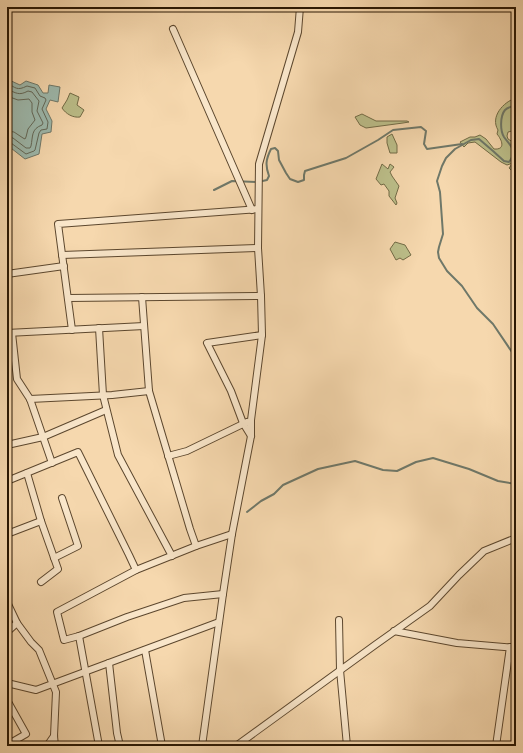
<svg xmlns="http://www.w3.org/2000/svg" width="523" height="753" font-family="Cardo,serif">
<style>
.green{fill:#bcbf8a;stroke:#726b46}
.water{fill:#9db9ad;stroke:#6f7869}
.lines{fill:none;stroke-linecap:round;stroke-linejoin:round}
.shore{stroke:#636858;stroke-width:1}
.stream{stroke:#6f7869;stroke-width:2}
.minor-casing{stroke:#5c472e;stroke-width:8}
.minor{stroke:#f9e6ca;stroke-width:6}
</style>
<rect width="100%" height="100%" fill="#f6d8ae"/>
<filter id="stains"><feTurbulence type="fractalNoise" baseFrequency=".005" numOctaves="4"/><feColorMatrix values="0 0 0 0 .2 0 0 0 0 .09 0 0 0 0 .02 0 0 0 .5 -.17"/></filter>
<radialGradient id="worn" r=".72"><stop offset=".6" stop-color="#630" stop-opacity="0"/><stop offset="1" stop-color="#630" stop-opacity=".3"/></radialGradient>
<!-- green -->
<g class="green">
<path d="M 70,93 L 79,97 L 77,105 L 84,110 L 80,117 C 73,118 66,114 62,108 L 67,100 Z"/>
<path d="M 516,98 L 516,130 L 508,132 L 507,136 L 508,139 L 516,144 L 516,165 L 515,170 L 513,172 L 509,168 L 512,164 L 512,163 L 510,164 L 507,165 L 501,162 L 475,142 L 468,143 L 464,147 L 460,142 L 470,137 L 475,137 L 480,135 L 486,139 L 494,149 C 506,150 502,140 497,134 L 498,130 C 490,117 503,102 516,98 Z"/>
<polygon points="362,114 376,121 407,121 409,122 403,123 366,128 360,125 355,117"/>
<polygon points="392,134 397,145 397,153 390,153 387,143 387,137"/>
<polygon points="382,164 388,169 390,164 394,167 390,172 392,176 399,186 395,198 397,203 396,205 389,196 389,191 384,184 381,185 376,179"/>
<polygon points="395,242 405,245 411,255 403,260 400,258 396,260 390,249"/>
</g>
<!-- water -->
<polygon class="water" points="7,79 20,85 26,81 38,85 43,93 48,93 49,85 60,87 58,102 50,100 46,109 52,121 51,132 42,134 39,154 25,159 7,145 7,126 8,120 7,119"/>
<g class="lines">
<!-- shore -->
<g class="shore">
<path d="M 7,83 C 16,88 17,91 27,86 L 35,88 L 40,96 L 45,98 L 46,100 L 42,109 L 48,122 L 47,129 L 41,130 L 39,133 L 35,150 L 34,151 L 26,154 L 11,143 L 7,142"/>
<path d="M 7,89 C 16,93 19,96 28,91 L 32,92 L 39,101 L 37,111 L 43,123 L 42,125 C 31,129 33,136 31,146 L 30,148 L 26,148 L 13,138 L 7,137"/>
<polyline points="7,96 18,100 29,99 32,103 32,112 35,120 28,129 26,137 25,139 23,138 14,132 7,131"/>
</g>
<!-- stream -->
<g class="stream">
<path d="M 516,107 L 513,106 C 510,107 507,108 505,110 C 500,116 500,131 504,137 C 511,147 518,150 509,162 L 504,161 L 493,151 L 479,139 L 471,140 L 455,149 L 446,158 L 442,166 L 437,181 L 440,192 L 443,234 L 439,247 L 438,252 L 439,258 L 447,271 L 462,286 L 477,308 L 493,324 L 516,358"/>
<path d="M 214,190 L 232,181 L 258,182 L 267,180 L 269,176 C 265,165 266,159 271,149 L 275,148 L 278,151 L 279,160 L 286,173 L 290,179 L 298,182 L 304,180 L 304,175 L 305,171 L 346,158 L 378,140 L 393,130 L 421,127 L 426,131 L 424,144 L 427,149 L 462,144"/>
<polyline points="247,512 261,501 274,494 283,485 318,469 355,461 383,470 397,471 416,462 433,458 469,469 498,481 516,484"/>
</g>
<defs>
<g id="minor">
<polyline points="173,29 252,210"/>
<polyline points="62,255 258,248"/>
<polyline points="7,274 64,266"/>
<polyline points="142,297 149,391 190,529 196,546"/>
<polyline points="68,298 261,296"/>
<polyline points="99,328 103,395 118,455 172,556"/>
<polyline points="72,330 58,224 258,209"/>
<polyline points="7,333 144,326"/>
<polyline points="12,333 17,379 30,399 52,463"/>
<polyline points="30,399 112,395 149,391"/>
<polyline points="251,436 243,423 231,391 207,343 262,335"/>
<polyline points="7,445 43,437 106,410"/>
<polyline points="168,456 187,451 247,422"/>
<polyline points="27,473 41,521 58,569 41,582"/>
<polyline points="7,481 78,452 129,555 136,570"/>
<polyline points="7,534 41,521"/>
<polyline points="54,558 78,546 62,498"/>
<polyline points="223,594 184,598 127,617 79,636 64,640 57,612 136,570 196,546 232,534"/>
<polyline points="7,602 17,623 31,642 39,650 56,692 54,736 55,746"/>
<polyline points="339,620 340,670 347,746"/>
<polyline points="394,631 457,643 516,648"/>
<polyline points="7,632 17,623"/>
<polyline points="79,636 99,746"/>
<polyline points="145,650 162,746"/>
<polyline points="109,663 117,733 120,746"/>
<polyline points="7,683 36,690 219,622"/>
<polyline points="7,700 26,734 7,745"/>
<polyline points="47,746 54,736"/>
<polyline points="202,746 223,594 232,534 251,436 251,420 262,335 261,296 258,248 259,164 298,32 300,7"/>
<polyline points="236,746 375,645 430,606 459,575 484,551 516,538"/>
<polyline points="496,746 510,647"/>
</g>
</defs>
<!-- minor casing -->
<use href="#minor" class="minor-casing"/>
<!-- minor -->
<use href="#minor" class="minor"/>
</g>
<!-- margin -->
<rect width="523" height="753" fill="none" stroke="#f6d8ae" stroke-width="24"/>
<rect x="8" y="8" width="507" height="737" fill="none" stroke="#291703" stroke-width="2"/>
<rect x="12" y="12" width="499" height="729" fill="none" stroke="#291703"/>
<rect width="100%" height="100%" filter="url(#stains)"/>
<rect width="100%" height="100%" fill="url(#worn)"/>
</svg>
